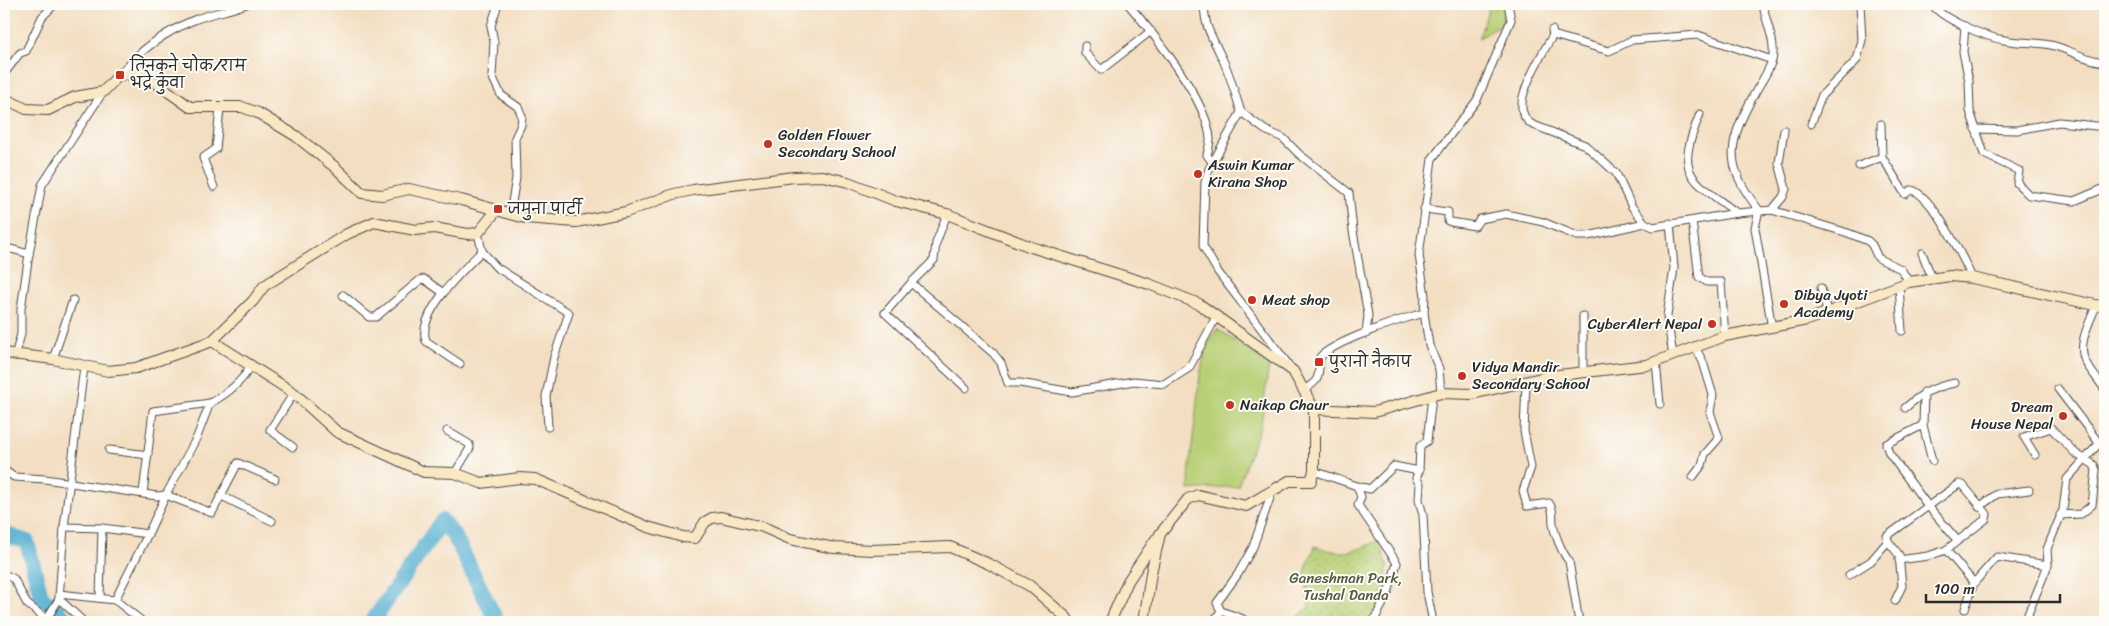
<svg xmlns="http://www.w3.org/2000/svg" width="2109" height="626" font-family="Sriracha,'Playpen Sans Deva',sans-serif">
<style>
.grass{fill:url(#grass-dots);stroke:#727d50}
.pitch{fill:#b8cf74;stroke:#727d50}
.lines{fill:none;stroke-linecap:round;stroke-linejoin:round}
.river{stroke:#53afd1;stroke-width:16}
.street-casing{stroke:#494642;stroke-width:9}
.secondary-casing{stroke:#494642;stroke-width:12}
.street{stroke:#fff;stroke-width:7}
.secondary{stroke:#fae7c3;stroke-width:10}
.poi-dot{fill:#c8321e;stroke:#fdfcf7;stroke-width:2}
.labels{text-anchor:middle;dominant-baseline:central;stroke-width:4;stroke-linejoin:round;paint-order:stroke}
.poi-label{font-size:15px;fill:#2b2b2b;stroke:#fdfcf7;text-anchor:start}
.park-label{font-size:15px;fill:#555c41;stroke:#fdfcf7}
</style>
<defs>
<pattern id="grass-dots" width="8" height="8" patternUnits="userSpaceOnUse" patternTransform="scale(1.25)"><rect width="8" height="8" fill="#b8cf74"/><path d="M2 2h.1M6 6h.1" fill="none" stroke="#9eb265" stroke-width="1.8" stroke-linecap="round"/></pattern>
</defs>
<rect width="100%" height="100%" fill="#fdfcf7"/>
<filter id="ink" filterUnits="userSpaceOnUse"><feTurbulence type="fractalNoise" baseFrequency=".02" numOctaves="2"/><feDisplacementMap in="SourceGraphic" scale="10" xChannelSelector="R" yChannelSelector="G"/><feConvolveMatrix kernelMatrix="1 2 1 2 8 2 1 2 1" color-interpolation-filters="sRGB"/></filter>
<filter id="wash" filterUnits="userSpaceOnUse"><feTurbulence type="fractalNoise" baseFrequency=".0096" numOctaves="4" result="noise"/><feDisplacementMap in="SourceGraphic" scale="20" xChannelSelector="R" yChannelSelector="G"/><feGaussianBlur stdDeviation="1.12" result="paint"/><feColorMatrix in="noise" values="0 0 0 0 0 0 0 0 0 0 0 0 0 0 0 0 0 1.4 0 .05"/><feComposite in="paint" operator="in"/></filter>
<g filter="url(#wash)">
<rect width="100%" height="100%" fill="#f3dec1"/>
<!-- grass -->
<path class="grass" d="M 1379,540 L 1388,566 L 1382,599 L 1371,622 L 1292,622 L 1309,607 L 1305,571 L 1315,546 C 1344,556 1352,553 1379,540 Z"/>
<!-- pitch -->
<g class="pitch">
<polygon points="1490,4 1506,4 1502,25 1479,38"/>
<path d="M 1217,329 L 1269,365 L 1261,425 L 1238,486 L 1189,490 C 1189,466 1192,444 1195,421 C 1199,389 1198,356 1217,329 Z"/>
</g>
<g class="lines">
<!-- river -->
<g class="river">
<polyline points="4,534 27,542 41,596 69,622"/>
<polyline points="372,622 442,521 455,537 497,622"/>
</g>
</g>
</g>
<g filter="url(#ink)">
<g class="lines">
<defs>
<g id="street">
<polyline points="498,4 491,26 494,42 492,76 501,95 518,107 522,116 521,125 515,138 516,178 510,214"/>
<path d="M 1128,4 C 1153,33 1208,101 1210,139 C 1210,144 1208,150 1207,155 L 1212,162"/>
<path d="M 1204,4 C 1205,29 1211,34 1221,56 C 1230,73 1235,94 1241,112 L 1209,169 L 1205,182 L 1203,246 L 1218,272 L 1288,364"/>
<path d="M 1763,4 C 1765,22 1777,42 1772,60 C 1769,71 1761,82 1756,91 C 1728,142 1722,163 1759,210 L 1755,228 L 1772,328"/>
<path d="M 1932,4 C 1941,19 1986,37 2004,40 C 2022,44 2040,41 2058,47 C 2074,52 2088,61 2105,62"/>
<polyline points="1965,26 1963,52 1969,81 1970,111 1984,154 2019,171 2017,183 2029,195 2074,201 2105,188"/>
<path d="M 1552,30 L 1553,35 C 1544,50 1523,86 1522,103 C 1521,112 1525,119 1531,124 L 1585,145 L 1616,173 L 1632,207 L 1645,223 L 1653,227 L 1737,213 L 1772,210 L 1848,233 L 1868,241 L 1872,245 L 1878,258 L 1901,269 L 1909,282"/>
<polyline points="1553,35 1609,51 1632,40 1698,35 1772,60"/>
<polyline points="1085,46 1085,53 1101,70 1151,31"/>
<polyline points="4,74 20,53 26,51 42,17 55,4"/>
<path d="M 119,75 C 139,51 165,32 194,20 C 211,13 229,11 246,4"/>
<polyline points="1241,112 1265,130 1283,138 1299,154 1349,193 1353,231 1368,315 1366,334"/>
<path d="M 1700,114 C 1675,175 1688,177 1737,213"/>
<polyline points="1811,124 1822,95 1857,60 1862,40 1860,4"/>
<polyline points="1881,124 1882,157"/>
<polyline points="1975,129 2017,130 2059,122 2105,127"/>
<path d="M 1859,166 L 1882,157 L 1905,194 L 1911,190 C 1931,193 1964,259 1972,278"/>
<polyline points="214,187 203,158 216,149 220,108"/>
<polyline points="1424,209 1448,212 1448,221 1451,222 1475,226 1480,219 1506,214 1543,222 1577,236 1588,236 1645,223"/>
<polyline points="1772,210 1783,197 1786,189 1779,163 1784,130"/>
<polyline points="947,214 936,243 934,260 911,283 993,353 1001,363 1008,383 1020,383 1072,392 1134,381 1164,384 1189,368 1216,317"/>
<polyline points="1692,221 1699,277 1707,282 1721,282 1725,336"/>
<polyline points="1670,223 1674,268 1667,316 1673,356"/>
<polyline points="478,233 482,251 496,267 569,313 554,357 546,396 548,427"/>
<polyline points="4,247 29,254"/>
<polyline points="1922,253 1932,278"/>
<polyline points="911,283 885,313 966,388"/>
<polyline points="1899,285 1902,331"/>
<polyline points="1821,288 1827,312"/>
<polyline points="343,295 369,317 376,317 420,280 424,279 442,292"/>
<path d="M 2096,306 C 2090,322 2077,344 2085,361 C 2090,371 2099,380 2105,390"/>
<polyline points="15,356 21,334 21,309 29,254 42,185 103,92"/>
<polyline points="53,359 73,300"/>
<polyline points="1656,362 1660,404"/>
<path d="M 460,364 L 426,341 C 416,314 465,268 482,251"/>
<path d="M 251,366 C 241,383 227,394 210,403 L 197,437 L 166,495 L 212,513 L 238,463 L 275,479"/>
<polyline points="1583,373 1583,316"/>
<path d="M 1526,383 L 1524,431 L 1531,467 L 1523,491 L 1527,506 L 1549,503 C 1554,510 1552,514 1553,523 C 1554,533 1562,553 1569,561 L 1579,622"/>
<polyline points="2058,389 2099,443"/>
<path d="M 1304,390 C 1323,378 1317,376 1320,357 C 1335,341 1401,319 1424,313"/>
<polyline points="1924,392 1923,425 1932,461"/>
<polyline points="1441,393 1439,369 1429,345 1424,313 1425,296 1419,255 1432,159 1477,100 1511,20 1508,4"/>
<polyline points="1432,397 1427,441 1420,446 1419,471 1416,478 1420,484 1419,500 1423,515 1427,592 1433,622"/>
<path d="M 1905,408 C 1921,394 1933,387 1955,383"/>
<polyline points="1923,425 1886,444 1889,453 1928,506 1957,540"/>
<polyline points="447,431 469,444 470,448 455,473"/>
<polyline points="293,447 270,430 294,393"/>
<polyline points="109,450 148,455"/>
<polyline points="2035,455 2024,437 2051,428 2075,453 2094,465 2096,470 2092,505 2081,514 2060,515"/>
<polyline points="4,470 14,477 45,479 157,496 166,495 148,534"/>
<polyline points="1314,471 1357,486 1361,497 1358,505 1397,563 1387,596 1373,622"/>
<polyline points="1693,477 1702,465 1705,454 1719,438 1710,412 1713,395 1703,362 1695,347"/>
<polyline points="1357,486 1370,489 1394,466 1419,471"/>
<polyline points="143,493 153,411 210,403"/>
<polyline points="222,496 272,521"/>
<polyline points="1979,507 1997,494 2029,490"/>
<polyline points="64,527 102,528 148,534 115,600"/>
<polyline points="1888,541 1899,555 1902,586 1895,601"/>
<polyline points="1946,550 1974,583"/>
<polyline points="4,574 14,579 27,604 49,621"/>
<polyline points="1849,575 1871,561 1888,541 1887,536 1959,484 1963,485 1987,514 1986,519 1946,550 1928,556 1899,560"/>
<polyline points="59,594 115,600 143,622"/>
<polyline points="100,598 102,528"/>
<polyline points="59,599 84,622"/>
<polyline points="1965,609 1974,583 1997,557 2048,565"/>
<polyline points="49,622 49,615 59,599 64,527 84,367"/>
<polyline points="1213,622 1221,611"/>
<polyline points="1245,622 1243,619 1221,611 1217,603 1238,574 1253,547 1272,492"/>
<polyline points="2030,622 2028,614 2048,565 2047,549 2063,510 2067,479 2105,437"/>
</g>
<g id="secondary">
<polyline points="4,98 26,109 48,110 75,97 103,92 119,75 137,74 152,80 190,107 242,107 258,113 296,136 336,168 362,193 382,195 409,189 461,200 525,218 576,222 626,212 674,194 693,190 794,177 823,176 848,182 896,201 947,214 1031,247 1149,284 1199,304 1293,371 1314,409 1374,412 1441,393 1472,394 1550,376 1647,365 1725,336 1807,320 1909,282 1950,276 1972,278 2105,307"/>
<polyline points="212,341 294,393 337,432 424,472 455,473 481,483 520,478 535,479 648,527 683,537 695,538 705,522 712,518 721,517 763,527 790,539 834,548 872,550 950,547 989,564 1030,586 1067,618 1067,622"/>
<polyline points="4,353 53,359 108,371 136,368 212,341 253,301 264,286 347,234 374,222 415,230 434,228 468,234 478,233 497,210"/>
<polyline points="1110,622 1128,581 1156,539"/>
<polyline points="1144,622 1151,573 1160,534 1188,499 1198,495 1246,506 1289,481 1311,481 1314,471 1314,409"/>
</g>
</defs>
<!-- street casing -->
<use href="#street" class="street-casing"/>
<!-- secondary casing -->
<use href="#secondary" class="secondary-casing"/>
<!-- street -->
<use href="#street" class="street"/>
<!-- secondary -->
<use href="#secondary" class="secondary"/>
</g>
</g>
<!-- markers -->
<g class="poi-dot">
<rect x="115" y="70" width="10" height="10" rx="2.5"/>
<circle cx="768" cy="144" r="5"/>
<circle cx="1198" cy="174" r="5"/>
<rect x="493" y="204" width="10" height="10" rx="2.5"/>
<circle cx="1252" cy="300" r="5"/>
<circle cx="1784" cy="304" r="5"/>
<circle cx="1712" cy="324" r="5"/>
<rect x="1314" y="357" width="10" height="10" rx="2.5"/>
<circle cx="1462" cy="376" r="5"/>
<circle cx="1230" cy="405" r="5"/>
<circle cx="2063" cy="416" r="5"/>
</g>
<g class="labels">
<!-- poi labels -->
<g class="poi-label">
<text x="130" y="66">तिनकुने चोक/राम<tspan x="130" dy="17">भद्रे कुवा</tspan></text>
<text x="778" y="135">Golden Flower<tspan x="778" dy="17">Secondary School</tspan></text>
<text x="1208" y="165">Aswin Kumar<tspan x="1208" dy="17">Kirana Shop</tspan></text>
<text x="508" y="209">जमुना पार्टी</text>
<text x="1794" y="295">Dibya Jyoti<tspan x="1794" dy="17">Academy</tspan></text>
<text x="1262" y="300">Meat shop</text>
<text x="1702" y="324" text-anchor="end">CyberAlert Nepal</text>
<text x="1329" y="362">पुरानो नैकाप</text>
<text x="1472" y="367">Vidya Mandir<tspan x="1472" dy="17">Secondary School</tspan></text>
<text x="1240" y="405">Naikap Chaur</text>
<text x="2053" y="407" text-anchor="end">Dream<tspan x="2053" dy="17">House Nepal</tspan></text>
</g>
<!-- park labels -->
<g class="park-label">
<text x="1346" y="578">Ganeshman Park,<tspan x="1346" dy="17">Tushal Danda</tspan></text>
</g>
</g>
<!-- margin -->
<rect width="2109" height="626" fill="none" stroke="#fdfcf7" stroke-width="20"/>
<!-- scale -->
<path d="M1926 594v8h134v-8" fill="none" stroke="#2b2b2b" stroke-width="2.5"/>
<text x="1934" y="594" font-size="15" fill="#2b2b2b" stroke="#fdfcf7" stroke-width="4" paint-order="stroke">100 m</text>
</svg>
